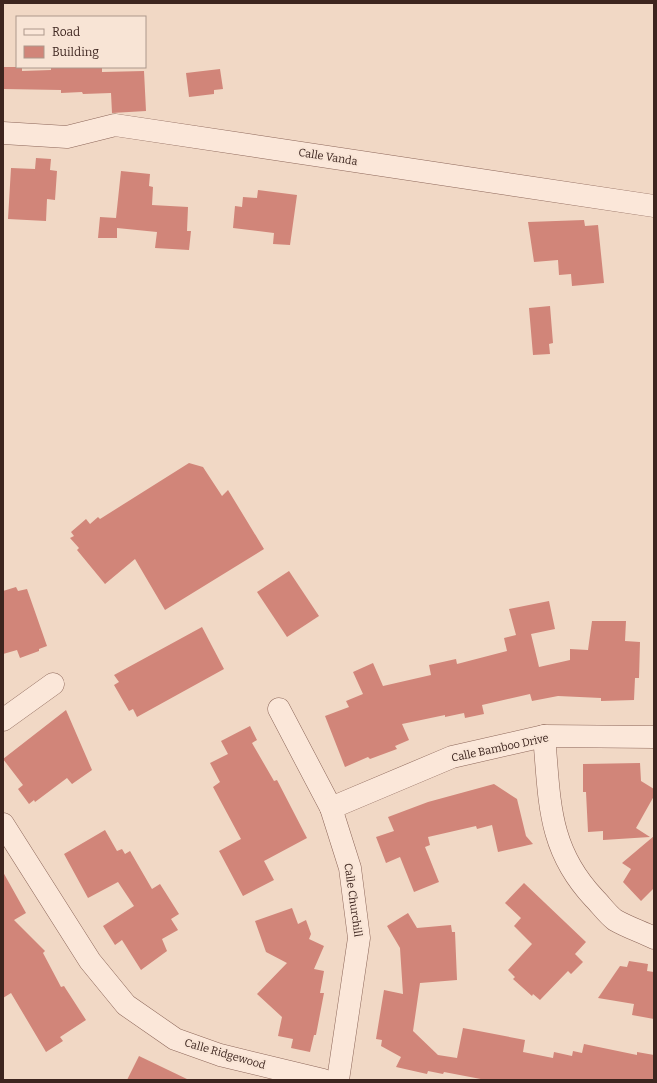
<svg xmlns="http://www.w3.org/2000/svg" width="657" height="1083" font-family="Bitter,serif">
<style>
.building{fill:#d18579}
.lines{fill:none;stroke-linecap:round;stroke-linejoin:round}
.street-casing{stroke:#8d675a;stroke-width:23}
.street{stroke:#fbe7d9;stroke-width:22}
.labels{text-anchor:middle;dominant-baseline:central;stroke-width:4;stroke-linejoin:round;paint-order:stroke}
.street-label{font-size:11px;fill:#3d251f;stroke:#f8e4d5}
</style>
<rect width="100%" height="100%" fill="#f1d8c5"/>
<!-- building -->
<g class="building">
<polygon points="3,67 22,67 22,71 51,70 51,67 102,67 102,72 144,71 146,111 112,113 111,93 83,94 82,92 61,93 61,90 4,89"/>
<polygon points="220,69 223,89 214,90 214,94 189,97 186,73"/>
<polygon points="36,158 51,159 50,170 57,171 55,200 47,199 46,221 8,219 11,168 35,169"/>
<polygon points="121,171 150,174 149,186 153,187 152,205 188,207 187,231 191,231 189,250 155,248 157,232 117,228 117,238 98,238 100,217 116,218"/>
<polygon points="258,190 297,195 290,245 273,244 274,233 233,228 235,206 242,207 243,197 257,198"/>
<polygon points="584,220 585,226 598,225 604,283 572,286 571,274 559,275 558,260 534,262 528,222"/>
<polygon points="550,306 553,343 549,344 550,354 533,355 529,308"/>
<polygon points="189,463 203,467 222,496 228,490 264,549 165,610 135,559 105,584 77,550 79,548 70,538 74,536 71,532 86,519 90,524 98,517 100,519"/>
<polygon points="289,571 319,616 287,637 257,592"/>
<polygon points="16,587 18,591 27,589 47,646 39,649 39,651 20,658 17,650 3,654 3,591"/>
<polygon points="549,601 555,629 531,634 539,667 570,660 570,649 588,650 592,621 626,621 625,641 640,642 639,678 635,678 634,700 601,701 601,698 558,696 532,701 530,694 482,705 484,714 465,718 464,713 445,717 445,715 402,724 409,740 395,746 397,749 370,759 368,757 345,767 325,716 349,707 346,701 363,694 353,672 373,663 383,686 431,675 429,665 456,659 457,664 507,651 504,638 516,635 509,609"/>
<polygon points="202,627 224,669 137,717 133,709 129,711 114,685 119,682 114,675"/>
<polygon points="66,710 92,770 72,784 67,778 35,802 34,800 29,804 18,789 23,785 3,759"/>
<polygon points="250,726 257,740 252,743 274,781 277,780 307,838 264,861 274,880 243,896 219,851 241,839 213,787 220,782 210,763 228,754 221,741"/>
<polygon points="640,763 641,781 654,789 654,796 636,828 650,837 603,840 603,831 588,832 586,792 583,792 583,764"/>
<polygon points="494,784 517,799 526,836 533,844 498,852 492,825 477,829 476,826 428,837 430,845 425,847 439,882 414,892 400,857 386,863 376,837 394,831 388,817 428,802"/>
<polygon points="105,830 117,851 122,849 125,854 130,851 152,889 160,884 179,914 171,919 178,930 162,939 167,951 141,970 122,940 115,945 103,926 134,906 118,882 88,898 64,854"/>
<polygon points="654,836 654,888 641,901 623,882 631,869 622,863"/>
<polygon points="3,872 26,913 14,920 45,951 43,953 61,987 64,986 86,1020 60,1037 63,1041 46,1052 11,993 3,998"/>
<polygon points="524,883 586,942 575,954 583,962 571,974 568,971 540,1000 533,994 532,996 513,979 515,977 508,970 532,944 514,926 521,918 505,903"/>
<polygon points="292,908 298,924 306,920 311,934 309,939 324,946 314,969 324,971 320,993 324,993 316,1035 314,1035 310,1052 291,1048 293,1039 278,1036 282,1017 257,994 287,963 266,952 255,921"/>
<polygon points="408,913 417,928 451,925 452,932 455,932 457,980 420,983 413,1031 438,1055 457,1058 463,1028 525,1040 523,1052 553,1058 554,1052 572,1056 573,1051 582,1053 584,1044 637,1055 637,1052 654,1055 654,1080 486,1080 444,1072 443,1074 428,1071 427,1074 396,1067 401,1057 381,1046 382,1040 376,1039 384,990 403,994 400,948 387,926"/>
<polygon points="629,961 648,964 647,971 654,972 654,1019 632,1015 634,1004 598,998 620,966 627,967"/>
<polygon points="139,1056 189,1080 127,1080"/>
</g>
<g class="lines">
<defs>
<g id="street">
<polyline points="3,133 67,137 115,125 654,206"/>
<polyline points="279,709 331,808 350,868 359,938 338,1080"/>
<polyline points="3,720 53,684"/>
<path d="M 544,736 C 550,800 547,848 594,898 C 601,905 607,914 615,920 C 627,927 642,932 654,938"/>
<polyline points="331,808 452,757 544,736 654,737"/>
<polyline points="3,824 90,961 126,1005 175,1039 220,1055 323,1080"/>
</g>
</defs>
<!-- street casing -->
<use href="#street" class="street-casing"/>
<!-- street -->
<use href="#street" class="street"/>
</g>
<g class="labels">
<!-- street labels -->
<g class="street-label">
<text transform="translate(328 157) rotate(9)">Calle Vanda</text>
<text transform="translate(500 748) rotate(-12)">Calle Bamboo Drive</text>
<text transform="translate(353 900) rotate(82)">Calle Churchill</text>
<text transform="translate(225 1054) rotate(16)">Calle Ridgewood</text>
</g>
</g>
<!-- border -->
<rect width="657" height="1083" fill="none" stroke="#3d251f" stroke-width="8"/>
<!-- legend -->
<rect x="16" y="16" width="130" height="52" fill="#f8e4d5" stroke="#ad988c"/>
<rect x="24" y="29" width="20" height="6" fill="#fbe7d9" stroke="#ad988c"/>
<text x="52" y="36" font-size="12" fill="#3d251f">Road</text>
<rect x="24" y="46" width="20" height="12" fill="#d18579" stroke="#ad988c"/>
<text x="52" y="56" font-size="12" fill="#3d251f">Building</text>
</svg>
